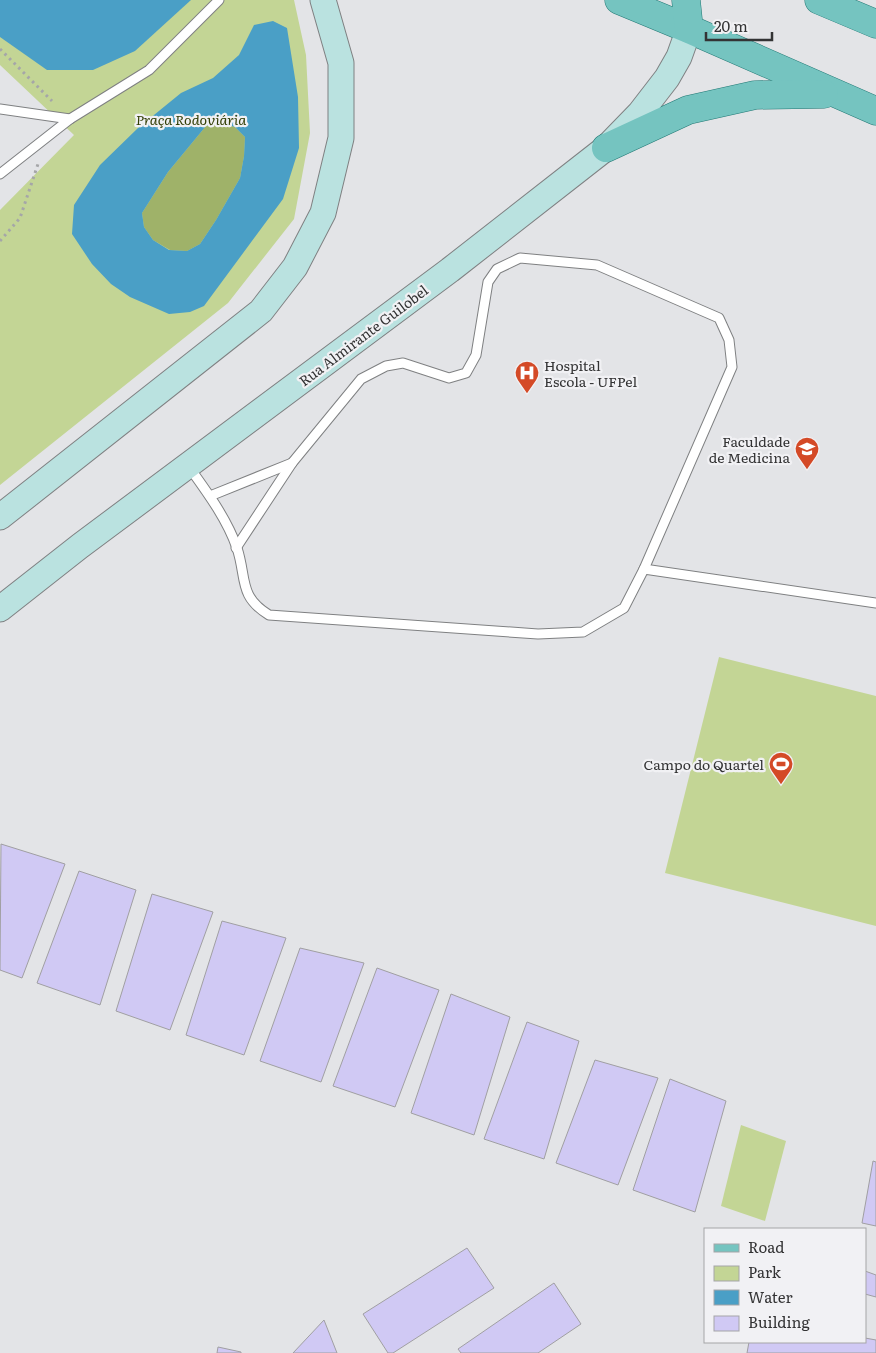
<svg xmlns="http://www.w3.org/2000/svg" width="876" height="1353" font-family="Literata,serif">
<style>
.green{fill:#c3d595}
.forest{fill:#9fb269}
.water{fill:#4a9fc6;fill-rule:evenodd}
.building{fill:#d0c9f4;stroke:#a09fa2}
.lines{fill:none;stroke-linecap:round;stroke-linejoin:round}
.lane-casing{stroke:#7f8082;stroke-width:11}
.secondary-casing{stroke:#7f8082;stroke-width:27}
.primary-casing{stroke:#227874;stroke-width:29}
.path{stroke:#a5a6a8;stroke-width:3;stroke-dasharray:2.5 4;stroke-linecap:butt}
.lane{stroke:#fff;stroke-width:9}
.secondary{stroke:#bae2e0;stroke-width:25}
.primary{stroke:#75c4c0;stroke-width:28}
.labels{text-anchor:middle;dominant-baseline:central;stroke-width:4.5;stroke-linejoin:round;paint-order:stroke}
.park-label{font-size:14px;font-style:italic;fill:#333f06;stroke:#f1f1f4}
.street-label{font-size:14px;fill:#333334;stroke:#f1f1f4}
.poi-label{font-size:14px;fill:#333334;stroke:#f1f1f4;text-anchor:end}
</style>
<rect width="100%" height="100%" fill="#e3e4e7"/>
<!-- green -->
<g class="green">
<polygon points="0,0 294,0 306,55 310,133 294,219 228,303 0,485 0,210 74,135 0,65"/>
<polygon points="719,657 876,696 876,926 665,873"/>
<polygon points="741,1125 786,1141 765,1221 721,1206"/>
</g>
<!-- forest -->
<polygon class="forest" points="218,122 235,127 245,137 244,156 240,178 216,220 200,244 187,251 170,250 153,240 144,227 142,213 168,172 206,126"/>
<!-- water -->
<g class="water">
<polygon points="0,0 191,0 135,51 93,70 47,70 0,37"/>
<path d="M 273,21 L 287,28 L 298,97 L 299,148 L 283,199 L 204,306 L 190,312 L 169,314 L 130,297 L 111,284 L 92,264 L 72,234 L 74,205 L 100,165 L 138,128 L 181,93 L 213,78 L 239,55 L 254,25 ZM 218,122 L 235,127 L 245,137 L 244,156 L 240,178 L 216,220 L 200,244 L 187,251 L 169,250 L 153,240 L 144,227 L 142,213 L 168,172 L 206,126 Z"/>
</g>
<!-- building -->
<g class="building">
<polygon points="1,844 65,864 22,978 0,970"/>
<polygon points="79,871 136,890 100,1005 37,983"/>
<polygon points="152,894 213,912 170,1030 116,1011"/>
<polygon points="222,921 286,938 244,1055 186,1035"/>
<polygon points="300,948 364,963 321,1082 260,1061"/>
<polygon points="377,968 439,990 395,1107 333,1086"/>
<polygon points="451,994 510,1017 474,1135 411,1113"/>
<polygon points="527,1022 579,1041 544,1159 484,1139"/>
<polygon points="595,1060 658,1078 618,1185 556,1163"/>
<polygon points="670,1079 726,1101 695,1212 633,1190"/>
<polygon points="873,1161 876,1162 876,1226 862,1223"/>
<polygon points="467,1248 494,1288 393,1353 388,1353 363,1314"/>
<polygon points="865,1271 876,1275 876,1297 865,1294"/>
<polygon points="554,1283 581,1324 538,1353 461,1353 458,1349"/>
<polygon points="324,1320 337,1353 293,1353"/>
<polygon points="865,1338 876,1340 876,1353 747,1353 749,1342 865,1342"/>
<polygon points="218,1347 241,1352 241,1353 217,1353"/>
</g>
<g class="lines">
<defs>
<g id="lane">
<polyline points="0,109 70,119"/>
<polyline points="0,174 70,119 149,70 219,0"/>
<path d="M 189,467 C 207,492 227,519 237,548 C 247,578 238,596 269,615 L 538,634 L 583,632 L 624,608 L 644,569 L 876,603"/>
<polyline points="210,496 292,463"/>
<polyline points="236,548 292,463 361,379 386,366 403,363 449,378 466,373 476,355 488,282 497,269 520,258 597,265 719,318 729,340 732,367 644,569"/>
</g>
<g id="secondary">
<polyline points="0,517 261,311 295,267 323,213 341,138 341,63 323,0"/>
<polyline points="0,609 80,546 450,270 606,148 640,113 667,78 679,57 689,29"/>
</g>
<g id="primary">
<polyline points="619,0 689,29 876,111"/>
<polyline points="686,0 689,29"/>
<polyline points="819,0 876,24"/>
<polyline points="606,148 688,110 755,95 824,94"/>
</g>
</defs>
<!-- lane casing -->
<use href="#lane" class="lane-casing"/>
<!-- secondary casing -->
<use href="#secondary" class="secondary-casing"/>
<!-- primary casing -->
<use href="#primary" class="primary-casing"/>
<!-- path -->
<g class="path">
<polyline points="0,49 52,101"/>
<polyline points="0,241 20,218 38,164"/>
</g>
<!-- lane -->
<use href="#lane" class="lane"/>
<!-- secondary -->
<use href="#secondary" class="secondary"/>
<!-- primary -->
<use href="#primary" class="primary"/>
</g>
<!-- icons -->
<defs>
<symbol id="hospital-pin" viewBox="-11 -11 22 30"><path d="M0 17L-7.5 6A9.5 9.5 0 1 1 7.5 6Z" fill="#d44a27" stroke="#f1f1f4"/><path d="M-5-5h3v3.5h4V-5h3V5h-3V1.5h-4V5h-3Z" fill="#fff"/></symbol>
<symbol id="university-pin" viewBox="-11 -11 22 30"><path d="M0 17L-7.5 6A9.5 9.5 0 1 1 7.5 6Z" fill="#d44a27" stroke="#f1f1f4"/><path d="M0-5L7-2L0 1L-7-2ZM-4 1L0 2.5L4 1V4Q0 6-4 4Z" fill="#fff"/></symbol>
<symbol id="stadium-pin" viewBox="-11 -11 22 30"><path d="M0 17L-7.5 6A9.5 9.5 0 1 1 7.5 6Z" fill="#d44a27" stroke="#f1f1f4"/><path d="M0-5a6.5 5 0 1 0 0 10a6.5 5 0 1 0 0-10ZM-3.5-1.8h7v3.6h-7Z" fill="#fff"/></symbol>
</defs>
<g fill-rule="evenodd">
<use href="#hospital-pin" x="513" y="359" width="28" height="38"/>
<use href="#university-pin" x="793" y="435" width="28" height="38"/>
<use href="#stadium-pin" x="767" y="750" width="28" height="38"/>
</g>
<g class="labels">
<!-- park labels -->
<g class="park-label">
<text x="191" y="119">Praça Rodoviária</text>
</g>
<!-- street labels -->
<g class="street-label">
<text transform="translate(363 335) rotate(-37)">Rua Almirante Guilobel</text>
</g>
<!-- poi labels -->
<g class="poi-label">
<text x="544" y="365" text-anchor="start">Hospital<tspan x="544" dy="16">Escola - UFPel</tspan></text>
<text x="790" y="441">Faculdade<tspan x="790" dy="16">de Medicina</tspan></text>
<text x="764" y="764">Campo do Quartel</text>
</g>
</g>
<!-- legend -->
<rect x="704" y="1228" width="162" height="115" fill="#f1f1f4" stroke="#a5a5a7"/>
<rect x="714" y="1244" width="25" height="8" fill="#75c4c0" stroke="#a5a5a7"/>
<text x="748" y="1253" font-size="15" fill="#333334">Road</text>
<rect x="714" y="1266" width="25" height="15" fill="#c3d595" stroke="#a5a5a7"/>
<text x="748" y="1278" font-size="15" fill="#333334">Park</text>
<rect x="714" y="1290" width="25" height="15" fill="#4a9fc6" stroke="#a5a5a7"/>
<text x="748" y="1303" font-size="15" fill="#333334">Water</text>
<rect x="714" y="1316" width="25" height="15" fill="#d0c9f4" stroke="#a5a5a7"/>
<text x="748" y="1328" font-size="15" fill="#333334">Building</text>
<!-- scale -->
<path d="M706 32v8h66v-8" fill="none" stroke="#333334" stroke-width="2.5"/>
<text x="714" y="32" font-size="15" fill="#333334" stroke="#f1f1f4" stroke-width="4" paint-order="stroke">20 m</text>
</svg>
